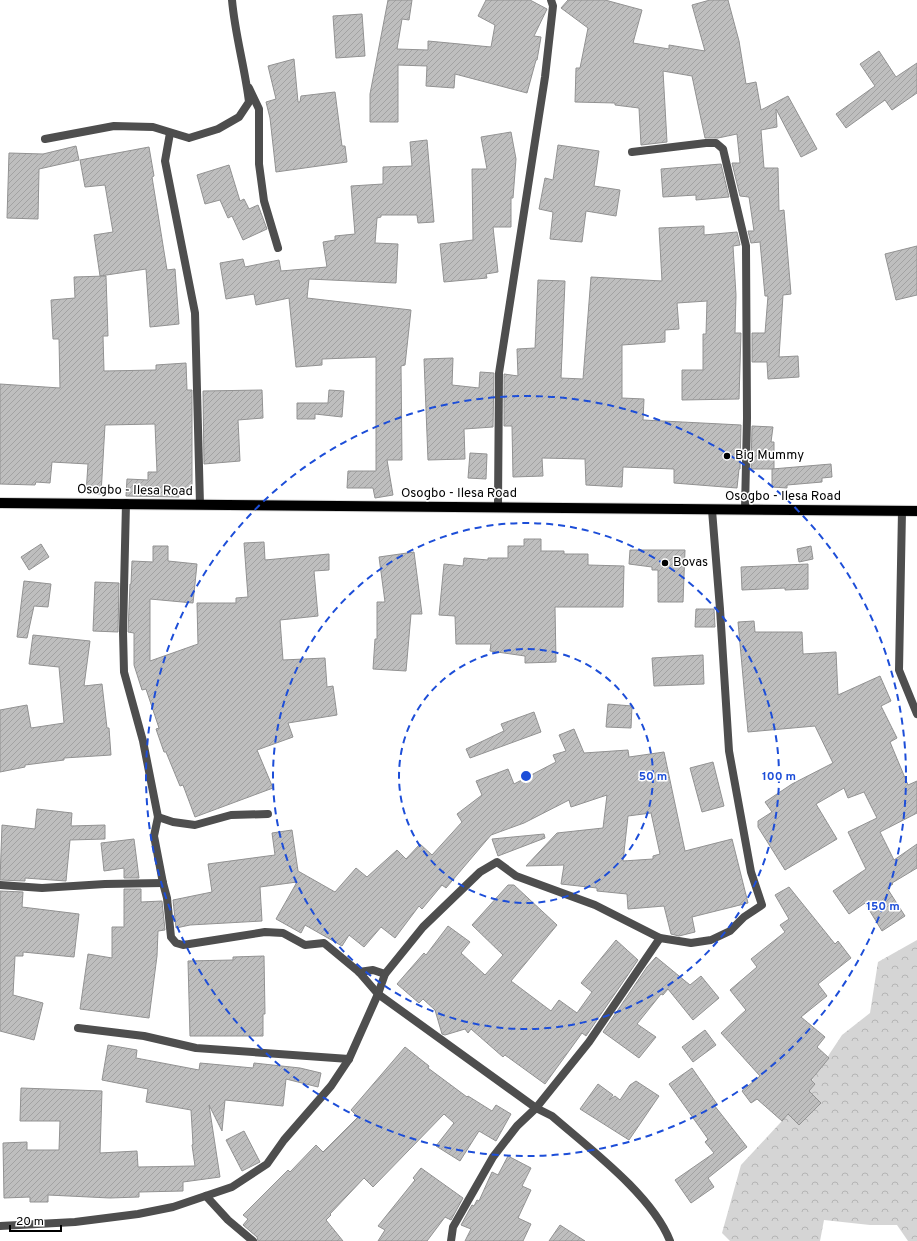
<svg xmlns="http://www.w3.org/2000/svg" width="917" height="1241" font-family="Overpass,sans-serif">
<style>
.forest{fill:url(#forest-crowns)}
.building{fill:url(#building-hatch);stroke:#929292;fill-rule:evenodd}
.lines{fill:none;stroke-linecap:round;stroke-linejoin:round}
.primary-casing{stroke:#dbdbdb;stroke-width:12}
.minor{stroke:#4e4e4e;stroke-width:8}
.primary{stroke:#000;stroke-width:10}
.ring{fill:none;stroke:#1d4ed8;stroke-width:2;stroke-dasharray:7 5}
.poi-dot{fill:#000;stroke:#fff;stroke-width:1.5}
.labels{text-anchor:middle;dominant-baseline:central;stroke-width:3;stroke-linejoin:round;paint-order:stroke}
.poi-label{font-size:13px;fill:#000;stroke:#fff;text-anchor:start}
.street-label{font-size:13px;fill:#000;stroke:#fff}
.centre{fill:#1d4ed8;stroke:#fff;stroke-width:2}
.ring-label{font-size:12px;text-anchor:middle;font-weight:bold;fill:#1d4ed8;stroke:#fff;stroke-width:3;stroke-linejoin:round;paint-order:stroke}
</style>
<defs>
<pattern id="forest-crowns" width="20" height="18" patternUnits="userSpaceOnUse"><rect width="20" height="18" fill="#d5d5d5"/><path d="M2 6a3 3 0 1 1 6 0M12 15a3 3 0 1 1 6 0" fill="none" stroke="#b5b5b5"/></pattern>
<pattern id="building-hatch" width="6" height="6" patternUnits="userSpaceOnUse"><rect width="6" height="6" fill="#bebebe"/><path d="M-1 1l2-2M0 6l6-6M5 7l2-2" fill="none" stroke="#a2a2a2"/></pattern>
</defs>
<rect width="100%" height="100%" fill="#fff"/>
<!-- forest -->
<polygon class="forest" points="917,940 917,1241 908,1241 897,1225 870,1225 824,1220 820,1241 730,1241 722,1233 741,1165 793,1109 842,1035 870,1013 878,962"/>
<!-- building -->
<g class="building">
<polygon points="388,0 412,0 409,20 402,19 397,49 428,50 428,41 491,47 495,25 478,16 486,0 530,0 547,9 534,36 541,37 537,60 536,60 527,93 455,74 454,88 426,86 427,66 398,65 398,122 370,122 370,94"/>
<polygon points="568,0 605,0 642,10 633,43 669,49 669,45 705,51 692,5 710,0 728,0 739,41 746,84 756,82 761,110 788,96 817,149 801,157 776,109 777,127 761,130 764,168 778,168 779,211 784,210 791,294 783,295 779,357 798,356 799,377 768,379 767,362 752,362 752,333 765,333 768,296 765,296 760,242 751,243 748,231 754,231 749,197 740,196 732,163 740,163 737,134 718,138 705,138 692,76 663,71 667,142 641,145 639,108 615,105 615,103 575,102 576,68 580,68 588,28 561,8"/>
<polygon points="362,14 365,56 336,58 333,16"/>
<polygon points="879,51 896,77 917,63 917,93 892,110 885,100 846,128 836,114 875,86 860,64"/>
<polygon points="294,59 298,102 300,102 301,96 335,92 342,146 345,146 347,162 276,172 270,118 266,102 276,99 268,66"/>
<polygon points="511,132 516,159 513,198 511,198 511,227 493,227 498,272 486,274 487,278 444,282 440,244 473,240 472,169 487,169 481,137"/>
<polygon points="427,140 434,222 418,223 417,215 381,215 381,217 377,218 375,243 398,244 396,283 309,279 307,298 411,310 405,365 401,366 402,460 387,460 393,495 375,498 373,488 347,488 348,471 376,471 376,357 322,359 322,365 296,367 289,298 256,305 254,294 226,299 220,263 243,259 245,267 279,260 281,271 327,267 323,242 335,240 335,236 355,234 351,186 383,184 383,167 412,166 410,142"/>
<polygon points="558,145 599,151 594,186 620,190 616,216 586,211 582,242 550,239 553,212 539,209 545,178 553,180"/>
<polygon points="76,146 79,160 39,169 38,219 7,218 9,153 43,154"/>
<polygon points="149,147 154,176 152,177 167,270 175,269 179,324 150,327 146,269 100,276 94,235 113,232 105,185 85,187 80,160"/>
<polygon points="721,164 729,197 696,200 696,195 663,197 661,169"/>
<polygon points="229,165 240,201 244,199 249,209 258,205 267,229 243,240 232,216 228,218 220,200 205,204 197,175"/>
<polygon points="704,226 704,235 737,232 740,245 733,246 736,295 735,333 741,333 739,399 682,400 682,370 703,370 703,334 706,334 707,301 677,303 679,329 665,330 665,342 622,345 622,398 644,399 643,420 741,425 740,469 739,469 737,488 674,483 674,469 623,467 622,487 586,485 585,459 542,458 543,476 513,477 512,426 504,426 504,374 518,376 517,349 535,348 538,280 565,281 561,378 583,379 591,277 662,281 659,228"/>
<polygon points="917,246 917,295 896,300 885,254"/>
<polygon points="106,276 108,336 103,336 104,371 156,370 156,365 186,363 187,390 192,390 192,491 178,492 179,497 126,496 127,479 148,480 148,472 157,472 155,424 105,425 101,494 86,493 88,464 52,462 50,483 36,482 35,485 0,484 0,384 60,388 59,339 53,339 51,300 75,298 74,277"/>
<polygon points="453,358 452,385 479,388 480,372 494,373 493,427 464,429 465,459 428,460 424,359"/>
<polygon points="262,390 263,418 238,420 240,461 204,464 203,391"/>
<polygon points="329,390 344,391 342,417 315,414 315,419 297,419 297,403 328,403"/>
<polygon points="752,426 773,427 771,442 774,442 774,469 751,469"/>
<polygon points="470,453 487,454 486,479 468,478"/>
<polygon points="831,464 832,477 822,478 822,482 787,485 787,488 772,487 772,469"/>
<polygon points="524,539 541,539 541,551 564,551 564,554 588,554 588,565 624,566 623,607 555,607 556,662 525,663 525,656 490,651 491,644 456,644 455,616 439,615 444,564 463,566 464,558 488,560 488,558 508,558 508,546 524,546"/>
<polygon points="264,542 265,560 329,554 329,570 314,571 318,616 280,620 283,660 325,658 327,687 333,686 337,715 288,723 293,737 257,750 273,788 195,817 183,785 180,786 166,752 164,752 156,729 159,728 146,689 142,690 134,665 134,633 128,632 130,584 131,584 132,561 153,562 153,546 168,546 168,561 197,564 193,603 150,599 150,661 198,644 197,603 236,603 236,598 248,597 244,543"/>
<polygon points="41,544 49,557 29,570 21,557"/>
<polygon points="811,546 813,559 799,562 797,549"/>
<polygon points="630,550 685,550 683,602 658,602 658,570 652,570 652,567 629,564"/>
<polygon points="414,552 422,614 411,614 406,671 373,669 375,639 377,639 377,602 385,602 379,557"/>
<polygon points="808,564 808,589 785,590 785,588 742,590 741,567"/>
<polygon points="24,581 51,584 48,607 34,606 27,638 17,637"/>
<polygon points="95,582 119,583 118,632 93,631"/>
<polygon points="696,609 714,609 715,627 695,627"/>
<polygon points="754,621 755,632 802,632 803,654 836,652 838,695 880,676 891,701 881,706 897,738 890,742 908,785 917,781 917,813 880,832 894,860 917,844 917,868 892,883 893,884 887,888 905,916 882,931 865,903 849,914 833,891 866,869 848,832 877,818 864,792 848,798 844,788 816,804 837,839 785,870 758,827 758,821 772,812 765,802 792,784 833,763 815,726 748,732 738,622"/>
<polygon points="33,635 90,641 84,686 102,684 107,728 109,728 111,755 64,758 64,760 25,765 25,767 0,772 0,710 27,705 31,728 64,723 59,667 29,664"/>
<polygon points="703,655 704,684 654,686 652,658"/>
<polygon points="608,704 632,706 631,728 606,727"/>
<polygon points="534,712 541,732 470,758 466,749 504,731 501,724"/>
<path d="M 574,729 L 584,753 L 628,750 L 629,757 L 664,752 L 685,851 L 732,839 L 748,903 L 692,917 L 695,932 L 679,936 L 671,934 L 664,906 L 628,909 L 627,894 L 597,891 L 597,888 L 561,884 L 564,865 L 526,866 L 557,833 L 603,828 L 607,795 L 571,807 L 569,800 L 524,823 L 491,835 L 446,888 L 442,885 L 422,909 L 419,906 L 395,938 L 381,927 L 364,947 L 349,935 L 342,946 L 305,925 L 301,933 L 276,919 L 297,882 L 260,887 L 262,921 L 190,925 L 176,928 L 173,900 L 212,892 L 208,864 L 275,855 L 272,833 L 292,830 L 298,871 L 335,892 L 356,868 L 367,877 L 397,850 L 406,859 L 420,844 L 432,855 L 462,822 L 457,814 L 482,795 L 476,781 L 508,769 L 514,784 L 556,762 L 553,755 L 566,751 L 559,735 ZM 651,813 L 660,854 L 653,856 L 653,859 L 623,861 L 628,816 Z"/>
<polygon points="713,762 724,806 702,812 690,768"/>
<polygon points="37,809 72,813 71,826 105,825 105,839 70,840 66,881 25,878 25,881 0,880 2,825 35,829"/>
<polygon points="544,834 545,838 498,856 492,839"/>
<polygon points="134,839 139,878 124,878 124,868 104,871 101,843"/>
<polygon points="508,885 514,885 557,925 511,981 551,1011 559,1000 577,1013 592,992 581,983 616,940 638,960 586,1036 582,1033 545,1084 505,1055 503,1057 471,1029 468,1033 465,1029 445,1035 442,1034 435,1010 423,999 419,1003 397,984 424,953 426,955 448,926 470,942 461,953 485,975 503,955 472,925"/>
<polygon points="789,887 835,944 838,941 851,958 818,984 827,996 801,1017 825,1037 817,1047 829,1058 811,1080 815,1084 809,1091 821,1103 799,1125 788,1114 782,1121 757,1099 751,1103 742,1091 760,1076 721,1033 746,1010 730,990 757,967 751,959 785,932 780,925 789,919 775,895"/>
<polygon points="124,889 141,889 141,902 162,901 165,930 158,931 157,956 149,1018 80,1009 88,954 112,958 112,927 124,927"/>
<polygon points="0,891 23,892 22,907 79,914 74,957 23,952 23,956 15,956 13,995 43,1003 34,1040 0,1031"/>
<polygon points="264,956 265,1014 263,1014 263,1036 190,1036 188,961 233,960 233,957"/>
<polygon points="656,957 690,985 701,976 719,998 693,1020 668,989 663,995 661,994 637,1024 656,1037 639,1058 603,1032 647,967"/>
<polygon points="705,1030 716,1045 693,1062 682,1047"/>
<polygon points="108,1045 137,1050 136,1058 199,1070 200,1063 253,1068 254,1063 300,1068 321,1073 318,1087 286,1079 283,1106 225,1100 222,1131 209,1105 220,1177 183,1182 183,1191 139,1192 139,1197 110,1198 48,1195 48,1202 30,1202 30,1197 4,1198 3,1143 27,1142 27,1150 59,1150 60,1121 20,1121 21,1088 102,1091 100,1153 137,1151 138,1167 195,1166 192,1145 193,1144 191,1110 146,1102 148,1089 102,1080"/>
<polygon points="405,1047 429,1066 428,1068 467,1097 468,1096 492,1111 496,1105 511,1114 496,1141 479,1131 460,1161 436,1146 454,1123 444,1114 373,1187 364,1178 330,1214 331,1215 326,1220 343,1241 258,1241 257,1237 243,1225 248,1219 243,1215 288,1170 290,1172 316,1145 323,1152 358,1117 351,1110"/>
<polygon points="692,1068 717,1104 714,1105 747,1147 708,1178 714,1187 691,1203 675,1180 714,1153 705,1142 708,1139 669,1084"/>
<polygon points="636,1081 659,1096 629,1140 580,1109 598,1084 613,1095 609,1100 615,1096 620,1100 630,1085"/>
<polygon points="244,1131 260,1162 242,1171 226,1140"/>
<polygon points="508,1156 531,1168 522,1186 531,1190 518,1218 531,1224 523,1241 465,1241 471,1229 461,1225 472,1205 474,1206 477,1200 479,1201 492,1172 498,1175"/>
<polygon points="421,1168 463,1198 451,1220 445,1217 427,1241 378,1241 385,1230 378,1226 415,1180 413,1178"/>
<polygon points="560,1225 585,1241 549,1241"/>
</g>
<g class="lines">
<defs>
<polyline id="primary" points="0,503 917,511"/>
</defs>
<!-- primary casing -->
<use href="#primary" class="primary-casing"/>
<!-- minor -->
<g class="minor">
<polyline points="249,88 259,109 259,164 264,201 278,248"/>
<polyline points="170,133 165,161 195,313 200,505"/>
<path d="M 45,139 L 114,126 L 153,127 L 189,138 L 218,129 L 239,117 L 249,102 C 245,68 235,35 232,0"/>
<polyline points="632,152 706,143 716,143 723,149 746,246 747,418 745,509"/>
<path d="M 126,503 L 123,632 L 124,672 L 143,741 L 158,817 L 154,836 L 163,883 L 167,898 L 171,937 L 176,943 L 183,945 L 265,932 L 283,933 L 305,945 L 324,943 L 359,972 L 378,994 L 536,1108 L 552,1116 C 590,1149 652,1195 670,1241"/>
<polyline points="498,506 499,373 545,77 553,6 551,0"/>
<polyline points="902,511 899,670 917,714"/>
<polyline points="158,817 173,822 195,825 231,815 268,814"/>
<polyline points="0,885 42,888 105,884 163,883"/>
<polyline points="359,972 373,970 385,974"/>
<polyline points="78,1028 144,1036 196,1048 349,1059"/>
<polyline points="206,1196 228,1220 253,1241"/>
<polyline points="0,1226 75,1222 138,1214 173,1207 232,1187 267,1164 284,1140 331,1086 349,1059 378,994 385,974 423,927 480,872 497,862 516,876 595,905 660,938 691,943 711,940 730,931 744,917 762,905 751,872 729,751 720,609 712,510"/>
<polyline points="451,1241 453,1227 493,1157 517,1126 536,1108 589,1042 660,938"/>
</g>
<!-- primary -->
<use href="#primary" class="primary"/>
</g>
<!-- distance rings -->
<g class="ring">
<circle cx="526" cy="776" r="127"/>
<circle cx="526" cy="776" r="253"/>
<circle cx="526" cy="776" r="380"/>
</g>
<!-- markers -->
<g class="poi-dot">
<circle cx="727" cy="456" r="4"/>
<circle cx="665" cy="563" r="4"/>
</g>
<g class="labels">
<!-- poi labels -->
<g class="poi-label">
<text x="735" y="456">Big Mummy</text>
<text x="673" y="563">Bovas</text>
</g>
<!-- street labels -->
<g class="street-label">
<text transform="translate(135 491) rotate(1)">Osogbo - Ilesa Road</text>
<text x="459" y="494">Osogbo - Ilesa Road</text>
<text x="783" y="497">Osogbo - Ilesa Road</text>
</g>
</g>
<circle cx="526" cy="776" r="6" class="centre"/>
<g class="ring-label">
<text x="653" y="780">50 m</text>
<text x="779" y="780">100 m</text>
<text x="883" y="910">150 m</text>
</g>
<!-- scale -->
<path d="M10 1225v6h51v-6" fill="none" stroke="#000000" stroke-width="2"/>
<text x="16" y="1225" font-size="12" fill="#000000" stroke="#ffffff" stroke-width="3" paint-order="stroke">20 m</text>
</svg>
